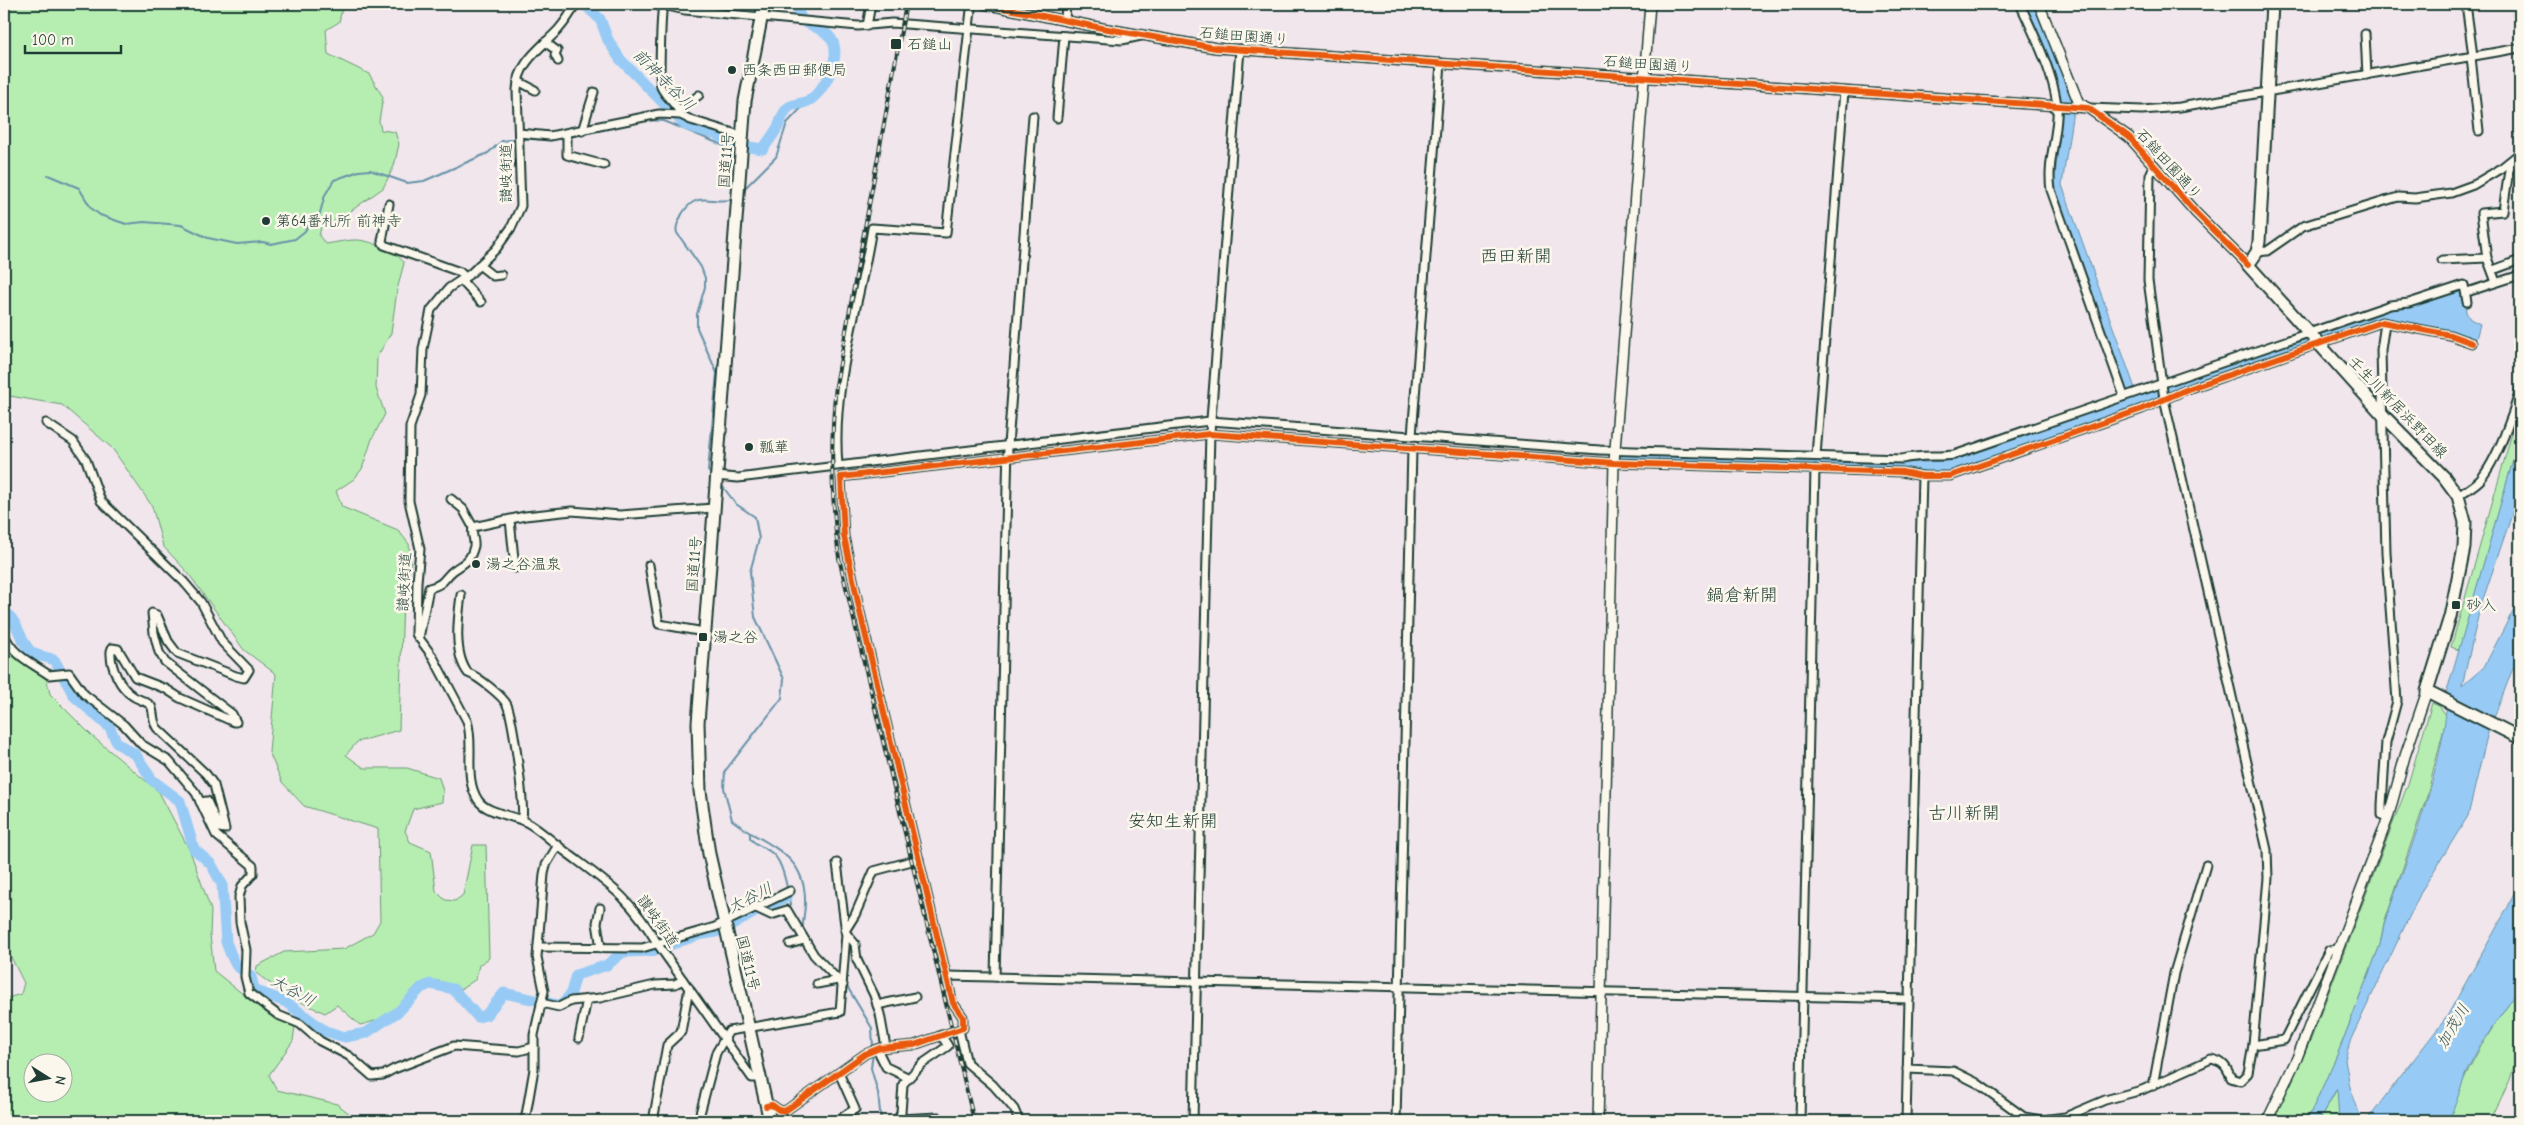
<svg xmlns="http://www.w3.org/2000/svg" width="2524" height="1125" font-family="'Comic Neue','Klee One',sans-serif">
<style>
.green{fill:#b6eeb2;stroke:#6a9673;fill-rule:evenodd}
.water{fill:#97cbf5;stroke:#6792a8}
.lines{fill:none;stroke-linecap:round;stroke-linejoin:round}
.stream{stroke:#6792a8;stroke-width:2}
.river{stroke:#97cbf5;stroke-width:11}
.minor-casing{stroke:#1f3d34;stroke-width:11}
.tertiary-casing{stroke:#1f3d34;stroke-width:12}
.primary-casing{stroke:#1f3d34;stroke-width:15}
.trunk-casing{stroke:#1f3d34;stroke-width:15}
.minor{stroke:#fbf7ec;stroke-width:7}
.tertiary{stroke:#fbf7ec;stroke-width:9}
.primary{stroke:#fbf7ec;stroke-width:11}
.trunk{stroke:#fbf7ec;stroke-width:11}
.rail-casing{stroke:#1f3d34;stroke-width:4}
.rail{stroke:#fbf7ec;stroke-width:2;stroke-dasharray:5.5;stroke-linecap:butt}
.cycleway-casing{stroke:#fbf7ec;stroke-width:9}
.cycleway{stroke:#e8590c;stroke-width:6}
.poi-dot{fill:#1f3d34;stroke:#fbf7ec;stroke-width:2}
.labels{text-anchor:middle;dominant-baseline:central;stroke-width:5;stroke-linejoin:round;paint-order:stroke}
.street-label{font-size:15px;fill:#1f3d34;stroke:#fbf7ec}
.poi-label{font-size:15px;fill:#1f3d34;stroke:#fbf7ec;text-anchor:start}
.water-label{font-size:16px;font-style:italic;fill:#37595b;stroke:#fbf7ec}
.quarter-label{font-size:18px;fill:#1f3d34;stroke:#fbf7ec}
</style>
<rect width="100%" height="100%" fill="#f0e6ec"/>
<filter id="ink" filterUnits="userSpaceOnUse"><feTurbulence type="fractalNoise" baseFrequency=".02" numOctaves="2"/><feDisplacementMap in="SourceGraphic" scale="10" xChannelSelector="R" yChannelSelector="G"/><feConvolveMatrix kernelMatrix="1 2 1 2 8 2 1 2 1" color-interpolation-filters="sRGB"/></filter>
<g filter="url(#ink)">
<!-- green -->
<g class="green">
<path d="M 4,4 L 343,4 L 339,22 L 326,30 L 328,54 L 369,74 L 383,97 L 379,121 L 381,130 L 395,132 L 399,144 L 394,166 L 383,188 L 341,218 L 321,227 L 319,236 L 326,244 C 335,243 345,240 354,240 C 368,239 397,251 404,263 L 397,290 L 391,333 L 377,357 L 376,388 L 385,414 L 372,439 L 362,469 L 354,479 L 336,491 L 342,507 L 398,530 L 409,544 L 411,564 L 403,595 L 399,730 L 357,742 L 346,755 L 364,768 L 407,768 L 439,778 L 443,791 L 442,802 L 413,809 L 405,831 L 410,842 L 431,851 L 436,891 L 445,900 L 455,901 L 463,895 L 473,845 L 486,845 L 489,958 L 479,965 L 476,979 L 460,990 C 423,968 421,988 396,1010 C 386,1018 372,1022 360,1025 L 337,1005 L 325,1013 L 287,996 L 256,973 L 257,966 L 284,952 L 344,949 L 373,933 L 380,921 L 378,829 L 304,806 L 282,782 L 269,752 L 276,674 L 244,650 L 188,573 L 163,546 L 152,506 L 112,448 L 62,405 L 4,395 Z"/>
<polygon points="2520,405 2520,436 2459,650 2451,647"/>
<path d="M 4,643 L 45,672 L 50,694 L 92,736 L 159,792 L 190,851 L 211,910 L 210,935 L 214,971 L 269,1015 L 295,1026 L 293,1041 L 269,1075 L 277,1090 L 337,1104 L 359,1121 L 4,1121 L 4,999 L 21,994 L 24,983 L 4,943 ZM 32,1062 L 62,1062 L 62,1092 L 32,1092 Z"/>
<polygon points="2432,703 2439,706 2447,716 2427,796 2384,924 2380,945 2338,1053 2307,1121 2273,1121 2311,1039 2408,784"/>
<path d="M 2520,988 L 2520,1045 L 2510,1080 L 2490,1121 L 2449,1121 C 2463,1069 2489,1032 2520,988 Z"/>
<polygon points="2338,1087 2339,1121 2319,1121"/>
</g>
<!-- water -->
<g class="water">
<polygon points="2024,4 2033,4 2074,104 2062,185 2137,394 2222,367 2390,307 2460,288 2464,289 2466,312 2470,319 2480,324 2476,339 2382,320 1949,473 1922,473 1902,469 1620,460 1620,454 1883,464 1945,461 2040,429 2127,392 2054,187 2061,117 2060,96"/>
<path d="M 2520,436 L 2520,491 L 2480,608 L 2462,686 L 2484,667 L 2516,605 L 2520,602 L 2520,650 L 2487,736 L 2468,816 L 2422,890 L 2351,1039 L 2345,1059 L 2350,1087 L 2362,1121 L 2339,1121 L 2337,1088 L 2319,1121 L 2307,1121 L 2338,1053 L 2380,945 L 2384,925 C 2407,856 2447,762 2447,691 Z"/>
<polygon points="2520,879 2520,988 2481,1044 2467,1070 2449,1121 2366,1121 2446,1018 2508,907"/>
</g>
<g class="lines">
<!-- stream -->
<g class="stream">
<polyline points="645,120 664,121 732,149 736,145"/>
<polyline points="570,137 636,122"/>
<path d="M 521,139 C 536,138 549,142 565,138"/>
<polyline points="48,175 79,188 91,208 100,215 126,224 144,222 181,225 208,238 237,244 263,242 271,244 295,239 305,231 310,221 318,220 325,195 334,180 348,175 359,171 370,170 407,183 424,181 488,153 502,141 516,139"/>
<polyline points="742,191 776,157 787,123 807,102"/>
<path d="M 711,474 L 708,471 L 717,373 L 697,328 L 697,314 L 705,287 L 705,278 L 701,267 L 677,233 C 675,226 679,221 682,214 C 698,188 712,206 733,199"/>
<path d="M 720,483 L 736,504 L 755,517 L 759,539 L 750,572 L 755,617 L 784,679 L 782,698 L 725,771 L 724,788 L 732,820 L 750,833 L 750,838 C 756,846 765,847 773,854 C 784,863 789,896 791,911"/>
<path d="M 751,833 C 782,851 806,863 805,903 C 805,913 802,922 803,931"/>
<polyline points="845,983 872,1028 873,1048"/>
<polyline points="873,1053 871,1068 878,1093 881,1121"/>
</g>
<!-- river -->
<g class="river">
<path d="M 584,4 L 600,19 L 608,40 L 620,59 L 685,125 L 715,134 L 736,145 L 763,149 C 767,143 772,137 776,130 C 781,123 781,113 789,107 C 794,104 802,104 808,101 C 825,92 846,51 828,35 C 821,28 809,25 801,19 L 796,4"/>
<path d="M 4,612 C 18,620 19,639 30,651 C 37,658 47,655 55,661 L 74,696 L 110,728 L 117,743 L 136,755 L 152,780 L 180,801 L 194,849 L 211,864 L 222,884 L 226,942 L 231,955 L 236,965 L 251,977 L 254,988 L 259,992 L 286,1002 L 325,1031 L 345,1037 L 366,1033 L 399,1011 L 421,988 L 430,984 L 453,989 L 478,1017 L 486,1015 L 504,993 L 558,1005 L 564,1003 L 571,993 L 576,975 L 607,965 L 623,952 L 652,951 L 698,935 L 716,932"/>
<polyline points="727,928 762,908 787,897"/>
</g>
<defs>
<g id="minor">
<path d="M 576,4 C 571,13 565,22 558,30 C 541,48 518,62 517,90 L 521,206 L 511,228 L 496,249 L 470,274 L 449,288 L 431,310 L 423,349 L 421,395 L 410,427 L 409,501 L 420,549 L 417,582 L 416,634 L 433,657 L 467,721 C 475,745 463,778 478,800 C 486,813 512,815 526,822 C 541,830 552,842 566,852 C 610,885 630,897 659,946 L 752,1078 L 760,1078"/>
<polyline points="659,4 685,10 858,26 892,23 1122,40 1141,36"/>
<path d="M 2020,4 C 2033,32 2060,86 2057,117 C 2056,141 2047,165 2051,190 L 2124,396"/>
<polyline points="2466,4 2473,56"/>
<path d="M 663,6 C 661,12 659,81 661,87 C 665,97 677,104 681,115"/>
<polyline points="2518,12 2520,28"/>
<polyline points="1065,20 1066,4"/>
<polyline points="867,26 871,4"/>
<polyline points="2365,34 2367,75"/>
<polyline points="545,42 557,51 555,55 558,61"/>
<polyline points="2471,57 2479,131"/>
<polyline points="518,81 535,90"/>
<polyline points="2089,108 2142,110 2180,107 2520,48"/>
<polyline points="679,111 699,95"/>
<polyline points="1057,118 1064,36"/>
<polyline points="582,131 594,92"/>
<polyline points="519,133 550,136 659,114 681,115 691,120 743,136"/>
<polyline points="567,134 567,155 604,165"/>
<polyline points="2154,165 2150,175 2148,280 2164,399 2267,850 2268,878 2253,1045 2284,1040 2329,950 2338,949"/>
<polyline points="389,204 382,241 384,245 460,272 465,277"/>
<polyline points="2257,252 2267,251 2303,226 2398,197 2415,198 2451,193 2473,185 2500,169 2520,153"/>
<polyline points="2442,260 2487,258"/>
<polyline points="479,265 493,276 501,275"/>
<polyline points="2493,270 2520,260"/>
<polyline points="461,280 481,302"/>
<polyline points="2496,282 2487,258 2481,213 2503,211 2509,170 2515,160"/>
<polyline points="2467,292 2520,275"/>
<polyline points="2385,323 2381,350 2386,553 2397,701 2386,742 2382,805 2382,815 2388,818"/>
<path d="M 46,423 L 73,441 L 86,460 L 101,501 L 184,582 L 201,602 L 222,642 L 249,670 L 244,678 L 236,676 L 177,653 L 168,641 L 157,615 L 152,613 L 154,633 L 159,652 L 165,662 L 232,714 L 236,722 L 234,722 L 180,698 L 166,689 L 135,677 L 118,649 L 112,648 L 111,651 C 110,667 120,688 133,696 C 138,700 147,701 151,706 C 154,710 152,720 157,728 L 206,774 L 214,785 L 225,829 L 219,828 L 207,801 L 200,802"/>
<polyline points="1412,436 1441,63"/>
<polyline points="1816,456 1844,91"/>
<path d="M 838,465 C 831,384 860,305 872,228 L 946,233 L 971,10"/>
<path d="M 715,476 L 738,478 L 1210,421 L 1600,450 L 1902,459 C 1919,455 1937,457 1954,455 L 2390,305 L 2409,303 L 2464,285 L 2467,302"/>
<path d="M 2458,496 C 2465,491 2474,486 2480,480 C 2497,460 2513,415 2520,390"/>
<polyline points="451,499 463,509 473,527"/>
<polyline points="510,520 515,568"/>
<polyline points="649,565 659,624 704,632"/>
<path d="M 461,595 C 458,618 453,654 468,673 C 477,676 503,696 507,705 C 513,718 525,806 522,820"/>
<path d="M 4,634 C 13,656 32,663 49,675 L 69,673 L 84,694 L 124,725 L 141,744 L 169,761 L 196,793 L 216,835 L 253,866 L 253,874 L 242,886 L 239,897 L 240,922 L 246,950 L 245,977 L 249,993 L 278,1015 L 300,1024 L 320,1041 L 349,1056 L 372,1076 L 383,1075 L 394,1069 L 454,1046 L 519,1051 L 534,1047"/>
<path d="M 419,638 L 429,588 C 446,584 443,578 454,570 C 465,562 470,562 474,546 C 475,540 471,534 473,527 L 525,516 L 572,511 L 620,515 L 713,508"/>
<polyline points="837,863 846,933 855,944 857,960 874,995 880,1014 886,1047"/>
<polyline points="754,907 771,915 787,910 814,955 843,985"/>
<polyline points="600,908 597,923 601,948"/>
<polyline points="845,931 855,915 874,871 919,859"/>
<polyline points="790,944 804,940"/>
<polyline points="538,947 642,948 715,927 790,891"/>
<polyline points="947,976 1909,999"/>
<polyline points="995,977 1008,445 1033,116"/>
<polyline points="817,984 838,980"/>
<polyline points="541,1003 559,1007 571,1001 600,998 655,985 675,984 683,980"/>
<polyline points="877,1005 915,997"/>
<polyline points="959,1030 967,1063 993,1085 1014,1109 1019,1121"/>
<polyline points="579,1038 587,999"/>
<polyline points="877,1049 886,1067 907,1077"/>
<path d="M 1907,1069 L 1953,1071 L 1977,1083 L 2024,1117 L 2042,1120 L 2065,1117 L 2105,1100 L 2142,1090 L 2211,1059 C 2223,1061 2227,1067 2231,1078 L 2240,1081 L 2248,1073 L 2253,1045"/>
<polyline points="839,1073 855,1109 844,1116 849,1121"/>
<polyline points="2153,1086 2174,973 2206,865"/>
<polyline points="766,1106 772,1105 779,1110 785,1111 865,1054 880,1048 914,1045 963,1028 963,1017 953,1003 860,612 844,536 841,477 1210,434 1614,463 1902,472 1922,476 1950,476 2142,409 2188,389 2382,322 2450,335 2472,343"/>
<polyline points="779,1110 782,1121"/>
<polyline points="899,1119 938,1117"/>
<polyline points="525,1121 534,1069 534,1035 544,991 537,957 544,874 546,865 558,845"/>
<polyline points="653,1121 667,1045 681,1032 689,988"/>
<polyline points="698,1121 716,1053 729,1031 840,1012 846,934"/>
<polyline points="897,1121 901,1113 903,1084 922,1064 948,1046 941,1035"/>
<polyline points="1193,1121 1210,432 1240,49"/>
<polyline points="1396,1121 1412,449"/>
<polyline points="1800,1121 1815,469"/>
<polyline points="1906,1121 1922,476"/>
</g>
<g id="tertiary">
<polyline points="984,4 1102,28 1216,48 2088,108 2129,137 2196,213 2248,265"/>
<polyline points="2039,4 2078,101 2086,107"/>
<polyline points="1598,1121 1614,462 1650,4"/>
<polyline points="2267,1121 2297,1058 2388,818 2405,756 2427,691"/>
</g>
<polyline id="primary" points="2272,4 2259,242 2257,252 2248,265 2383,415 2444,477 2458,496 2465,522 2464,548 2450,617 2427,691 2520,738"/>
<polyline id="trunk" points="764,4 745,101 698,723 700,791 709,854 770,1121"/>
</defs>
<!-- minor casing -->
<use href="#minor" class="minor-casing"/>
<!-- tertiary casing -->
<use href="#tertiary" class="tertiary-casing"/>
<!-- primary casing -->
<use href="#primary" class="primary-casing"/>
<!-- trunk casing -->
<use href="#trunk" class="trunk-casing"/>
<!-- minor -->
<use href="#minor" class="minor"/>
<!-- tertiary -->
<use href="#tertiary" class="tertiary"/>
<!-- primary -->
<use href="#primary" class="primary"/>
<!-- trunk -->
<use href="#trunk" class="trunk"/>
<defs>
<path id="rail" d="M 906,4 L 836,385 C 830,444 831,500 839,558 L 974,1121"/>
</defs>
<!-- rail casing -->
<use href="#rail" class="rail-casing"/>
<!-- rail -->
<use href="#rail" class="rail"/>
<defs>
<g id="cycleway">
<polyline points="984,4 1102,28 1216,48 2088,108 2129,137 2196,213 2248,265"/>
<polyline points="766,1106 772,1105 779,1110 785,1111 865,1054 880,1048 914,1045 963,1028 963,1017 953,1003 860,612 844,536 841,477 1210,434 1614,463 1902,472 1922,476 1950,476 2142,409 2188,389 2382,322 2450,335 2472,343"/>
</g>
</defs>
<!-- cycleway casing -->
<use href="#cycleway" class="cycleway-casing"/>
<!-- cycleway -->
<use href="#cycleway" class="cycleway"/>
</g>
</g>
<!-- markers -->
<g class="poi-dot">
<rect x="890" y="38" width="12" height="12" rx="2.5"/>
<circle cx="732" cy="70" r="5"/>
<circle cx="266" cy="221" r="5"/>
<circle cx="749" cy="447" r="5"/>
<circle cx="476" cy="564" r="5"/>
<rect x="2451" y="600" width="10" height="10" rx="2.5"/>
<rect x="698" y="632" width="10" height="10" rx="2.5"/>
</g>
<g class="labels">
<!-- street labels -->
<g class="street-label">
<text transform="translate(1244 36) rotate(5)">石鎚田園通り</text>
<text transform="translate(1648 64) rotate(4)">石鎚田園通り</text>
<text transform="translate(726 160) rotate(-86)">国道11号</text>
<text transform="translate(2169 164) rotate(48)">石鎚田園通り</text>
<text transform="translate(506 173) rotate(-90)">讃岐街道</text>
<text transform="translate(2398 407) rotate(46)">壬生川新居浜野田線</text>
<text transform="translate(694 564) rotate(-86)">国道11号</text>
<text transform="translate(404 582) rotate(-87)">讃岐街道</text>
<text transform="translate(658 921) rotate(55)">讃岐街道</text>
<text transform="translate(748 963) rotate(76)">国道11号</text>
</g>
<!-- poi labels -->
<g class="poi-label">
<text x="907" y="44">石鎚山</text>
<text x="742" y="70">西条西田郵便局</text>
<text x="276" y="221">第64番札所 前神寺</text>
<text x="759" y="447">瓢華</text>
<text x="486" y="564">湯之谷温泉</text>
<text x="2466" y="605">砂入</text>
<text x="713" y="637">湯之谷</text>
</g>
<!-- water labels -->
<g class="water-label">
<text transform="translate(664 80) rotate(45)">前神寺谷川</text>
<text transform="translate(750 898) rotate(-27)">大谷川</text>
<text transform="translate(293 991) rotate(29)">大谷川</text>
<text transform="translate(2453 1026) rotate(-59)">加茂川</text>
</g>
<!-- quarter labels -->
<g class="quarter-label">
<text x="1516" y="256">西田新開</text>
<text x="1742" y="595">鍋倉新開</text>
<text x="1964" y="813">古川新開</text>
<text x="1173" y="821">安知生新開</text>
</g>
</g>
<!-- margin -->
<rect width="2524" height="1125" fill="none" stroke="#fbf7ec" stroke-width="20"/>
<rect x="10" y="10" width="2504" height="1105" fill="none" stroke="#1f3d34" stroke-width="2" filter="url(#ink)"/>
<!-- north arrow -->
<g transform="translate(48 1078) rotate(101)"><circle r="24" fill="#fbf7ec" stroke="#a3ada2"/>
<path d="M0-4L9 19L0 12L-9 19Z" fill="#1f3d34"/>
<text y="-8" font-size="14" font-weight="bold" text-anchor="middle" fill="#1f3d34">N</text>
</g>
<!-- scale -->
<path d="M25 45v8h96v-8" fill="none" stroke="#1f3d34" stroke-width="2.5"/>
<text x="32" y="45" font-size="15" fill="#1f3d34" stroke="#fbf7ec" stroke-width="4" paint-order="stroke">100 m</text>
</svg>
